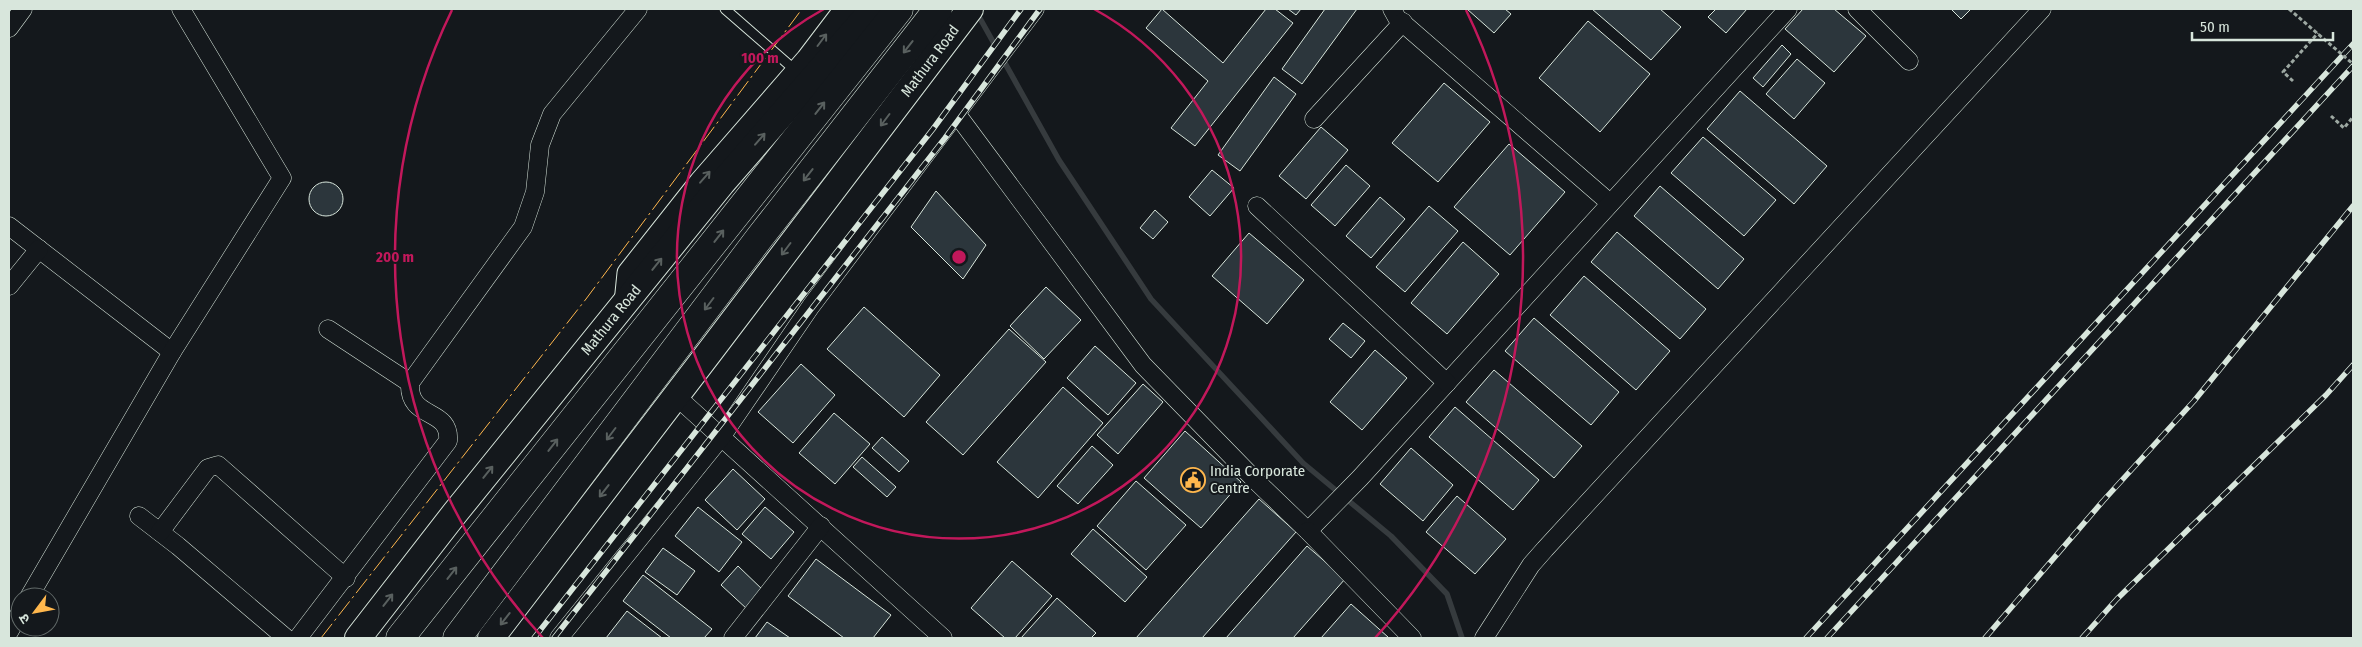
<svg xmlns="http://www.w3.org/2000/svg" width="2362" height="647" font-family="'Fira Sans Condensed','Noto Sans Devanagari',sans-serif">
<style>
.lines{fill:none;stroke-linecap:round;stroke-linejoin:round}
.stream{stroke:#363b3e;stroke-width:5.5}
.building{fill:#2c363c;stroke:#d8e6dc}
.service-casing{stroke:#d8e6dc;stroke-width:11}
.minor-casing{stroke:#d8e6dc;stroke-width:19}
.tertiary-casing{stroke:#d8e6dc;stroke-width:23}
.primary-casing{stroke:#d8e6dc;stroke-width:28}
.trunk-casing{stroke:#d8e6dc;stroke-width:29}
.path{stroke:#9da8a2;stroke-width:3;stroke-dasharray:4 2.5;stroke-linecap:butt}
.service{stroke:#14181c;stroke-width:9}
.minor{stroke:#14181c;stroke-width:18}
.tertiary{stroke:#14181c;stroke-width:21}
.primary{stroke:#14181c;stroke-width:26}
.trunk{stroke:#14181c;stroke-width:28}
.rail-casing{stroke:#d8e6dc;stroke-width:5.5}
.rail{stroke:#14181c;stroke-width:4;stroke-dasharray:11;stroke-linecap:butt}
.path-bridge{stroke:#9da8a2;stroke-width:3;stroke-dasharray:4 2.5;stroke-linecap:butt}
.power{stroke:#ffb74d;stroke-width:1;stroke-dasharray:18 4 2.5 4;stroke-linecap:butt}
.oneway{stroke:#59605f}
.ring{fill:none;stroke:#c2185b;stroke-width:2.5}
.labels{text-anchor:middle;dominant-baseline:central;stroke-width:4;stroke-linejoin:round;paint-order:stroke}
.street-label{font-size:15px;fill:#d8e6dc;stroke:#14181c}
.poi-label{font-size:15px;fill:#d8e6dc;stroke:#14181c;text-anchor:start}
.centre{fill:#c2185b;stroke:#14181c;stroke-width:2.5}
.ring-label{font-size:15px;text-anchor:middle;font-weight:bold;fill:#c2185b;stroke:#14181c;stroke-width:4;stroke-linejoin:round;paint-order:stroke}
</style>
<rect width="100%" height="100%" fill="#14181c"/>
<g class="lines">
<!-- stream -->
<polyline class="stream" points="977,13 1059,160 1151,299 1303,463 1391,536 1447,594 1462,638"/>
</g>
<!-- building -->
<g class="building">
<polygon points="1162,9 1223,63 1266,9 1275,9 1293,23 1195,146 1171,128 1208,81 1146,28"/>
<polygon points="1288,9 1301,9 1296,15"/>
<polygon points="1325,9 1357,9 1302,84 1282,69"/>
<polygon points="1467,9 1505,9 1511,14 1494,33"/>
<polygon points="1592,9 1660,9 1681,27 1651,60"/>
<polygon points="1716,9 1747,9 1726,33 1708,17"/>
<polygon points="1803,9 1834,9 1866,36 1834,72 1785,29"/>
<polygon points="1951,9 1971,9 1961,19"/>
<polygon points="1588,21 1650,74 1600,132 1539,78"/>
<polygon points="1782,45 1791,54 1763,87 1753,78"/>
<polygon points="1797,59 1825,83 1794,119 1766,94"/>
<polygon points="1274,77 1296,94 1240,171 1218,155"/>
<polygon points="1444,83 1490,122 1438,182 1392,143"/>
<polygon points="1740,91 1827,166 1794,204 1707,129"/>
<polygon points="1321,127 1348,150 1306,199 1279,176"/>
<polygon points="1703,137 1776,200 1744,236 1671,173"/>
<polygon points="1509,144 1565,192 1510,255 1454,207"/>
<polygon points="1346,165 1370,186 1335,226 1311,205"/>
<polygon points="1212,170 1234,188 1210,216 1189,197"/>
<circle cx="326" cy="199" r="17"/>
<polygon points="1660,186 1744,259 1718,289 1634,216"/>
<polygon points="936,191 986,245 963,279 911,227"/>
<polygon points="1380,197 1405,219 1371,258 1346,236"/>
<polygon points="1429,206 1458,231 1405,292 1376,267"/>
<polygon points="1155,210 1168,222 1153,239 1140,228"/>
<polygon points="1617,232 1706,309 1680,339 1591,262"/>
<polygon points="1249,233 1304,280 1267,324 1212,276"/>
<polygon points="1463,242 1499,274 1447,334 1411,303"/>
<polygon points="1584,276 1670,351 1636,390 1550,315"/>
<polygon points="1046,287 1081,320 1044,359 1010,326"/>
<polygon points="864,307 940,375 904,417 827,349"/>
<polygon points="1534,318 1619,392 1591,425 1505,351"/>
<polygon points="1343,323 1365,341 1351,358 1329,339"/>
<polygon points="1009,329 1046,362 963,455 926,422"/>
<polygon points="1095,346 1136,383 1108,415 1067,378"/>
<polygon points="1375,350 1407,378 1362,430 1330,402"/>
<polygon points="801,364 835,395 793,443 758,412"/>
<polygon points="1494,370 1582,446 1554,478 1466,402"/>
<polygon points="1143,384 1163,402 1118,454 1097,435"/>
<polygon points="1063,387 1103,423 1038,498 997,462"/>
<polygon points="1455,407 1539,480 1513,510 1429,437"/>
<polygon points="834,413 870,444 835,484 799,453"/>
<polygon points="1185,431 1241,482 1201,528 1144,478"/>
<polygon points="882,437 909,461 899,472 872,448"/>
<polygon points="1092,446 1113,465 1078,504 1057,486"/>
<polygon points="1411,448 1453,485 1423,521 1380,484"/>
<polygon points="862,457 896,487 887,497 853,467"/>
<polygon points="733,469 765,499 737,530 705,500"/>
<polygon points="1136,481 1186,525 1146,570 1097,526"/>
<polygon points="1457,496 1506,539 1475,574 1426,532"/>
<polygon points="1259,499 1296,532 1202,638 1136,638"/>
<polygon points="698,507 742,542 719,572 675,536"/>
<polygon points="765,507 794,532 771,559 742,534"/>
<polygon points="1093,529 1147,577 1125,602 1071,554"/>
<polygon points="1307,546 1345,579 1293,638 1226,638"/>
<polygon points="663,548 695,571 677,595 645,572"/>
<polygon points="816,559 891,615 873,638 844,638 788,596"/>
<polygon points="1012,561 1052,596 1015,638 1005,638 971,608"/>
<polygon points="738,566 764,591 747,609 721,585"/>
<polygon points="643,575 712,629 704,638 671,638 623,601"/>
<polygon points="1057,598 1096,633 1091,638 1021,638"/>
<polygon points="1351,604 1388,637 1387,638 1321,638"/>
<polygon points="627,611 662,638 606,638"/>
<polygon points="767,622 790,638 755,638"/>
</g>
<g class="lines">
<defs>
<polyline id="service" points="725,9 796,71"/>
<g id="minor">
<polyline points="1392,9 1397,18 1610,203"/>
<polyline points="1857,9 1909,61"/>
<polyline points="9,28 23,9"/>
<polyline points="956,113 1143,365 1256,481 1308,531 1360,478 1788,9"/>
<polyline points="1314,119 1403,22"/>
<polyline points="1257,206 1447,383"/>
<polyline points="9,226 172,352"/>
<polyline points="9,286 39,249"/>
<polyline points="328,329 410,383"/>
<polyline points="677,397 943,638"/>
<polyline points="139,516 178,546 286,638"/>
<polyline points="1308,531 1412,638"/>
<polyline points="160,532 208,468 218,465 346,578"/>
<polyline points="29,597 172,352 282,178 181,9"/>
<polyline points="9,632 20,613"/>
<path d="M 298,638 L 448,441 C 451,407 408,421 410,383 L 523,227 L 535,192 L 540,145 L 552,114 L 638,9"/>
<polyline points="559,638 722,436 811,306 1035,9"/>
<polyline points="733,638 821,526"/>
<polyline points="1484,638 1531,565 1545,549 2042,9"/>
</g>
<polyline id="tertiary" points="625,303 628,273 700,182 807,59 845,9"/>
<g id="primary">
<polyline points="358,638 455,513 722,183 873,9"/>
<path d="M 491,638 C 652,429 810,219 970,9"/>
</g>
<g id="trunk">
<polyline points="400,638 899,9"/>
<polyline points="457,638 760,237 938,9"/>
</g>
</defs>
<!-- service casing -->
<use href="#service" class="service-casing"/>
<!-- minor casing -->
<use href="#minor" class="minor-casing"/>
<!-- tertiary casing -->
<use href="#tertiary" class="tertiary-casing"/>
<!-- primary casing -->
<use href="#primary" class="primary-casing"/>
<!-- trunk casing -->
<use href="#trunk" class="trunk-casing"/>
<!-- path -->
<g class="path">
<polyline points="2293,81 2283,72 2318,33"/>
<polyline points="2331,116 2344,128 2353,117"/>
</g>
<!-- service -->
<use href="#service" class="service"/>
<!-- minor -->
<use href="#minor" class="minor"/>
<!-- tertiary -->
<use href="#tertiary" class="tertiary"/>
<!-- primary -->
<use href="#primary" class="primary"/>
<!-- trunk -->
<use href="#trunk" class="trunk"/>
<defs>
<g id="rail">
<polyline points="534,638 933,129 1021,9"/>
<polyline points="554,638 945,138 1040,9"/>
<polyline points="1806,638 2353,44"/>
<polyline points="1827,638 2353,66"/>
<polyline points="1985,638 2103,501 2194,401 2353,206"/>
<polyline points="2082,638 2117,599 2326,395 2353,365"/>
</g>
</defs>
<!-- rail casing -->
<use href="#rail" class="rail-casing"/>
<!-- rail -->
<use href="#rail" class="rail"/>
<!-- path-bridge -->
<polyline class="path-bridge" points="2289,9 2353,64"/>
<!-- power -->
<polyline class="power" points="321,638 586,299 802,9"/>
</g>
<!-- one-way arrows -->
<defs><path id="oneway-shaft" d="M-6 0H5M1.5-3L5.5 0L1.5 3" fill="none" stroke-width="1.6" stroke-linecap="round" stroke-linejoin="round" transform="scale(1.25)"/></defs>
<g class="oneway">
<use href="#oneway-shaft" transform="translate(822 40) rotate(-53)"/>
<use href="#oneway-shaft" transform="translate(908 47) rotate(128)"/>
<use href="#oneway-shaft" transform="translate(820 108) rotate(-52)"/>
<use href="#oneway-shaft" transform="translate(885 120) rotate(127)"/>
<use href="#oneway-shaft" transform="translate(760 139) rotate(-49)"/>
<use href="#oneway-shaft" transform="translate(808 175) rotate(128)"/>
<use href="#oneway-shaft" transform="translate(705 177) rotate(-49)"/>
<use href="#oneway-shaft" transform="translate(719 236) rotate(-52)"/>
<use href="#oneway-shaft" transform="translate(786 249) rotate(127)"/>
<use href="#oneway-shaft" transform="translate(657 264) rotate(-51)"/>
<use href="#oneway-shaft" transform="translate(709 304) rotate(127)"/>
<use href="#oneway-shaft" transform="translate(611 434) rotate(127)"/>
<use href="#oneway-shaft" transform="translate(553 445) rotate(-52)"/>
<use href="#oneway-shaft" transform="translate(488 472) rotate(-51)"/>
<use href="#oneway-shaft" transform="translate(604 491) rotate(128)"/>
<use href="#oneway-shaft" transform="translate(452 573) rotate(-52)"/>
<use href="#oneway-shaft" transform="translate(388 600) rotate(-52)"/>
<use href="#oneway-shaft" transform="translate(505 619) rotate(128)"/>
</g>
<!-- distance rings -->
<g class="ring">
<path d="M1094 9A282 282 0 1 1 824 9"/>
<path d="M543 638A564 564 0 0 1 452 10M1466 10A564 564 0 0 1 1375 638"/>
</g>
<!-- icons -->
<defs>
<symbol id="civic-ring" viewBox="-11 -11 22 22"><circle r="9.5" fill="#14181c" stroke="#ffb74d" stroke-width="1.5"/><path d="M-.6-6.5H3V-4.5H.6V-3L4-1V1h2V6H-6V1h2V-1L-.6-3ZM-1.2 2.5V6h2.4V2.5Z" fill="#ffb74d"/></symbol>
</defs>
<g fill-rule="evenodd">
<use href="#civic-ring" x="1179" y="466" width="28" height="28"/>
</g>
<g class="labels">
<!-- street labels -->
<g class="street-label">
<text transform="translate(930 61) rotate(-53)">Mathura Road</text>
<text transform="translate(611 320) rotate(-51)">Mathura Road</text>
</g>
<!-- poi labels -->
<g class="poi-label">
<text x="1210" y="471">India Corporate<tspan x="1210" dy="17">Centre</tspan></text>
</g>
</g>
<circle cx="959" cy="257" r="8" class="centre"/>
<g class="ring-label">
<text x="760" y="63">100 m</text>
<text x="395" y="262">200 m</text>
</g>
<!-- border -->
<rect width="2362" height="647" fill="none" stroke="#d8e6dc" stroke-width="20"/>
<!-- north arrow -->
<g transform="translate(35 612) rotate(238)"><circle r="24" fill="#14181c" stroke="#626a69"/>
<path d="M0-4L9 19L0 12L-9 19Z" fill="#ffb74d"/>
<text y="-8" font-size="14" font-weight="bold" text-anchor="middle" fill="#d8e6dc">उ</text>
</g>
<!-- scale -->
<path d="M2192 32v8h141v-8" fill="none" stroke="#d8e6dc" stroke-width="2.5"/>
<text x="2200" y="32" font-size="15" fill="#d8e6dc" stroke="#14181c" stroke-width="4" paint-order="stroke">50 m</text>
</svg>
